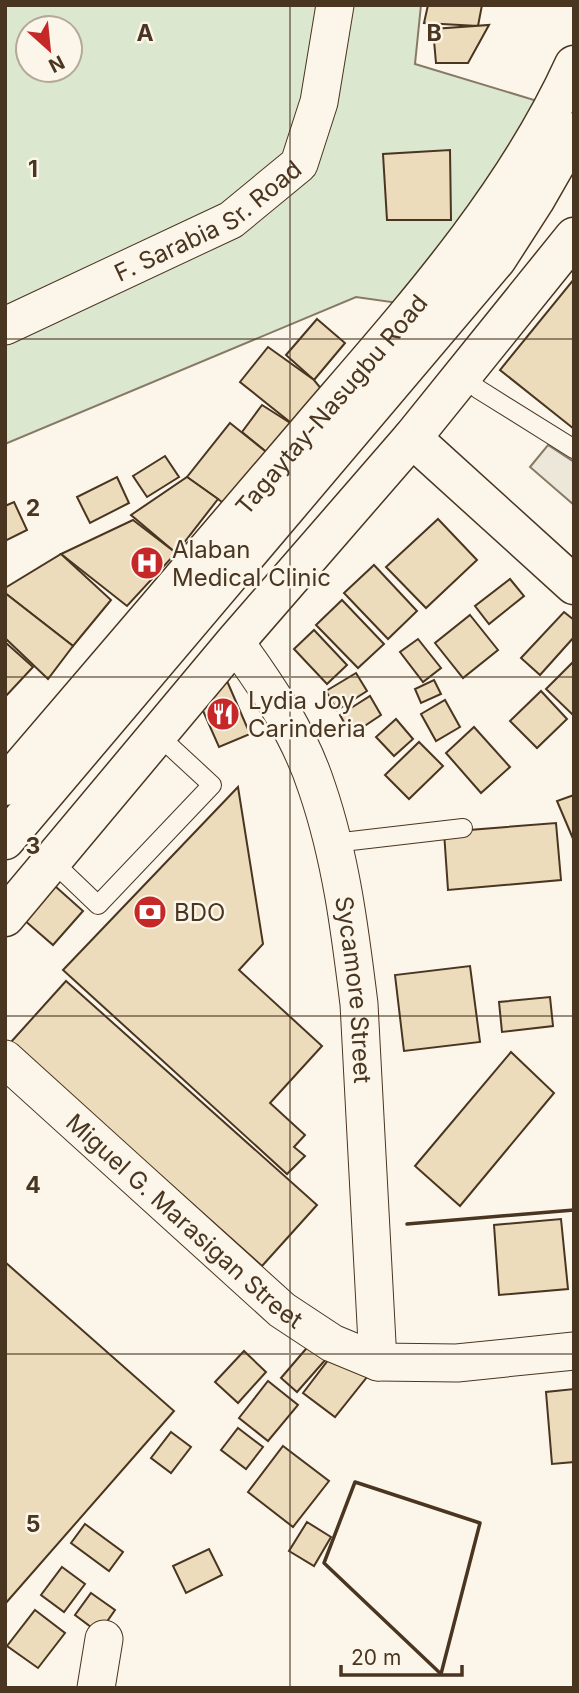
<svg xmlns="http://www.w3.org/2000/svg" width="579" height="1693" font-family="Inter,sans-serif">
<style>
.green{fill:#dce7d0;stroke:#887966;stroke-width:2;fill-rule:evenodd}
.parking{fill:#ede7d9;stroke:#887966;stroke-width:2}
.building{fill:#ecdcbc;stroke:#4a3520;stroke-width:2}
.lines{fill:none;stroke-linecap:round;stroke-linejoin:round}
.service-casing{stroke:#4a3520;stroke-width:20}
.minor-casing{stroke:#4a3520;stroke-width:39}
.tertiary-casing{stroke:#4a3520;stroke-width:41}
.primary-casing{stroke:#4a3520;stroke-width:41}
.service{stroke:#fbf6e9;stroke-width:18}
.minor{stroke:#fbf6e9;stroke-width:37}
.tertiary{stroke:#fbf6e9;stroke-width:38}
.primary{stroke:#fbf6e9;stroke-width:38}
.wall{stroke:#4a3520;stroke-width:3.5}
.grid{fill:none;stroke:#4a3520;stroke-width:2;stroke-opacity:0.55}
.labels{text-anchor:middle;dominant-baseline:central;stroke-width:5;stroke-linejoin:round;paint-order:stroke}
.street-label{font-size:24px;fill:#4a3520;stroke:#fbf6e9}
.poi-label{font-size:24px;fill:#4a3520;stroke:#fbf6e9;text-anchor:start}
.grid-label{font-size:23px;text-anchor:middle;font-weight:bold;fill:#4a3520;stroke:#fbf6e9;stroke-width:5;stroke-linejoin:round;paint-order:stroke}
</style>
<rect width="100%" height="100%" fill="#fbf6e9"/>
<!-- green -->
<path class="green" d="M 5,5 L 421,5 L 415,64 L 544,103 L 398,303 L 356,297 L 5,444 ZM 28,28 L 70,28 L 70,70 L 28,70 Z"/>
<!-- parking -->
<polygon class="parking" points="548,445 574,462 574,505 530,467"/>
<!-- building -->
<g class="building">
<polygon points="428,5 482,5 478,26 424,23"/>
<polygon points="489,25 468,63 436,63 433,29"/>
<polygon points="450,150 451,220 387,220 383,154"/>
<polygon points="574,279 574,429 500,370"/>
<polygon points="317,319 345,343 314,380 286,355"/>
<polygon points="268,347 314,380 323,391 295,426 240,382"/>
<polygon points="262,405 295,426 270,455 242,432"/>
<polygon points="230,423 270,455 229,507 187,477"/>
<polygon points="165,456 179,477 147,497 133,476"/>
<polygon points="117,477 129,503 90,523 77,497"/>
<polygon points="187,477 218,499 176,553 131,515"/>
<polygon points="14,502 27,530 5,541 5,506"/>
<polygon points="438,519 477,560 426,608 386,567"/>
<polygon points="133,520 176,553 127,606 61,554"/>
<polygon points="61,554 111,600 73,646 5,593 5,588"/>
<polygon points="374,565 417,611 388,639 344,593"/>
<polygon points="510,579 524,596 489,624 475,606"/>
<polygon points="5,593 73,646 48,679 5,638"/>
<polygon points="342,600 384,644 358,668 316,625"/>
<polygon points="564,612 574,620 574,637 540,675 521,658"/>
<polygon points="470,615 498,650 463,678 435,643"/>
<polygon points="314,630 347,665 327,684 294,649"/>
<polygon points="418,639 441,668 423,682 400,652"/>
<polygon points="5,642 33,667 5,697"/>
<polygon points="574,661 574,716 546,689"/>
<polygon points="356,673 367,691 337,710 326,691"/>
<polygon points="434,680 441,694 421,703 415,689"/>
<polygon points="227,681 250,734 219,747 196,695"/>
<polygon points="541,691 567,719 537,748 510,721"/>
<polygon points="370,696 381,715 351,735 340,715"/>
<polygon points="445,700 460,727 436,741 421,714"/>
<polygon points="396,719 413,739 394,756 376,737"/>
<polygon points="474,727 510,767 481,793 446,753"/>
<polygon points="419,742 443,766 409,799 385,775"/>
<polygon points="238,787 263,944 239,970 322,1046 270,1103 305,1135 294,1147 305,1156 287,1174 63,970"/>
<polygon points="574,795 574,841 557,801"/>
<polygon points="556,823 561,880 448,890 444,832"/>
<polygon points="46,878 83,911 53,945 16,913"/>
<polygon points="470,966 480,1042 404,1051 395,975"/>
<polygon points="66,981 317,1205 262,1266 11,1042"/>
<polygon points="550,997 553,1026 502,1032 499,1002"/>
<polygon points="511,1052 554,1093 460,1206 415,1166"/>
<polygon points="561,1219 568,1289 499,1295 494,1225"/>
<polygon points="5,1262 174,1411 5,1604"/>
<polygon points="317,1336 334,1350 297,1392 281,1378"/>
<polygon points="342,1342 375,1367 335,1417 303,1393"/>
<polygon points="244,1351 266,1372 238,1403 215,1382"/>
<polygon points="268,1381 298,1405 268,1441 239,1418"/>
<polygon points="574,1389 574,1462 552,1464 546,1392"/>
<polygon points="238,1428 263,1447 246,1469 221,1450"/>
<polygon points="171,1432 191,1447 171,1473 151,1458"/>
<polygon points="283,1446 329,1481 293,1527 248,1492"/>
<polygon points="307,1522 331,1537 314,1566 289,1551"/>
<polygon points="85,1524 123,1552 109,1571 71,1543"/>
<polygon points="209,1549 222,1575 186,1593 173,1566"/>
<polygon points="62,1567 85,1584 64,1612 41,1595"/>
<polygon points="91,1593 115,1610 99,1633 75,1615"/>
<polygon points="35,1610 65,1633 38,1668 7,1646"/>
</g>
<g class="lines">
<defs>
<g id="service">
<polyline points="463,376 478,389 574,449"/>
<polyline points="334,843 463,828"/>
<polyline points="52,861 98,905 212,785 159,736"/>
</g>
<g id="minor">
<path id="s1" d="M 5,326 L 231,220 L 299,164 L 319,102 L 335,5"/>
<path id="s2" d="M 235,642 C 268,687 300,735 317,788 C 341,858 350,931 359,1004 L 378,1362"/>
<path id="s3" d="M 5,1059 L 282,1310 L 332,1343 L 378,1362 L 457,1363 L 574,1351"/>
<polyline points="96,1688 104,1639"/>
</g>
<polyline id="tertiary" points="412,438 574,585"/>
<g id="primary">
<path id="s4" d="M 5,786 C 107,667 209,547 311,428 C 408,315 512,201 574,65"/>
<polyline points="5,840 497,259 535,200 574,132"/>
<polyline points="5,917 235,642 412,438 574,237"/>
</g>
</defs>
<!-- service casing -->
<use href="#service" class="service-casing"/>
<!-- minor casing -->
<use href="#minor" class="minor-casing"/>
<!-- tertiary casing -->
<use href="#tertiary" class="tertiary-casing"/>
<!-- primary casing -->
<use href="#primary" class="primary-casing"/>
<!-- service -->
<use href="#service" class="service"/>
<!-- minor -->
<use href="#minor" class="minor"/>
<!-- tertiary -->
<use href="#tertiary" class="tertiary"/>
<!-- primary -->
<use href="#primary" class="primary"/>
<!-- wall -->
<g class="wall">
<polyline points="407,1224 574,1210"/>
<polygon points="355,1482 480,1523 441,1674 324,1563"/>
</g>
</g>
<!-- grid -->
<path class="grid" d="M 290,5 L 290,1688M 5,339 L 574,339M 5,677 L 574,677M 5,1016 L 574,1016M 5,1354 L 574,1354"/>
<!-- icons -->
<defs>
<symbol id="hospital-disc" viewBox="-11 -11 22 22"><circle r="9.5" fill="#c62828" stroke="#fbf6e9"/><path d="M-5-5h3v3.5h4V-5h3V5h-3V1.5h-4V5h-3Z" fill="#fff"/></symbol>
<symbol id="restaurant-disc" viewBox="-11 -11 22 22"><circle r="9.5" fill="#c62828" stroke="#fbf6e9"/><path d="M-5-6h1v4h1v-4h1v4h1v-4h1v5L-1.5 .5V6h-2V.5L-5-1ZM5-6V6H3V1.5H1.5Q1.5-4 5-6Z" fill="#fff"/></symbol>
<symbol id="bank-disc" viewBox="-11 -11 22 22"><circle r="9.5" fill="#c62828" stroke="#fbf6e9"/><path d="M-6-4H6V4H-6ZM0-2.3a2.3 2.3 0 1 0 0 4.6a2.3 2.3 0 1 0 0-4.6Z" fill="#fff"/></symbol>
</defs>
<g fill-rule="evenodd">
<use href="#hospital-disc" x="128" y="544" width="38" height="38"/>
<use href="#restaurant-disc" x="204" y="695" width="38" height="38"/>
<use href="#bank-disc" x="131" y="893" width="38" height="38"/>
</g>
<g class="labels">
<!-- street labels -->
<g class="street-label">
<text stroke="none"><textPath href="#s1" startOffset="229">F. Sarabia Sr. Road</textPath></text>
<text stroke="none"><textPath href="#s4" startOffset="502">Tagaytay-Nasugbu Road</textPath></text>
<text stroke="none"><textPath href="#s2" startOffset="374">Sycamore Street</textPath></text>
<text stroke="none"><textPath href="#s3" startOffset="242">Miguel G. Marasigan Street</textPath></text>
</g>
<!-- poi labels -->
<g class="poi-label">
<text x="172" y="549">Alaban<tspan x="172" dy="28">Medical Clinic</tspan></text>
<text x="248" y="700">Lydia Joy<tspan x="248" dy="28">Carinderia</tspan></text>
<text x="174" y="912">BDO</text>
</g>
</g>
<g class="grid-label">
<text x="145" y="41">A</text>
<text x="434" y="41">B</text>
<text x="33" y="177">1</text>
<text x="33" y="516">2</text>
<text x="33" y="854">3</text>
<text x="33" y="1193">4</text>
<text x="33" y="1532">5</text>
</g>
<!-- border -->
<rect width="579" height="1693" fill="none" stroke="#4a3520" stroke-width="14"/>
<!-- north arrow -->
<g transform="translate(49 49) rotate(153)"><circle r="33" fill="#fbf6e9" stroke="#b4a999" stroke-width="2"/>
<path d="M0-5L12 26L0 18L-12 26Z" fill="#c62828"/>
<text y="-10" font-size="19" font-weight="bold" text-anchor="middle" fill="#4a3520">N</text>
</g>
<!-- scale -->
<path d="M341 1665v10h121v-10" fill="none" stroke="#4a3520" stroke-width="3.5"/>
<text x="351" y="1665" font-size="21" fill="#4a3520" stroke="#fbf6e9" stroke-width="5" paint-order="stroke">20 m</text>
</svg>
